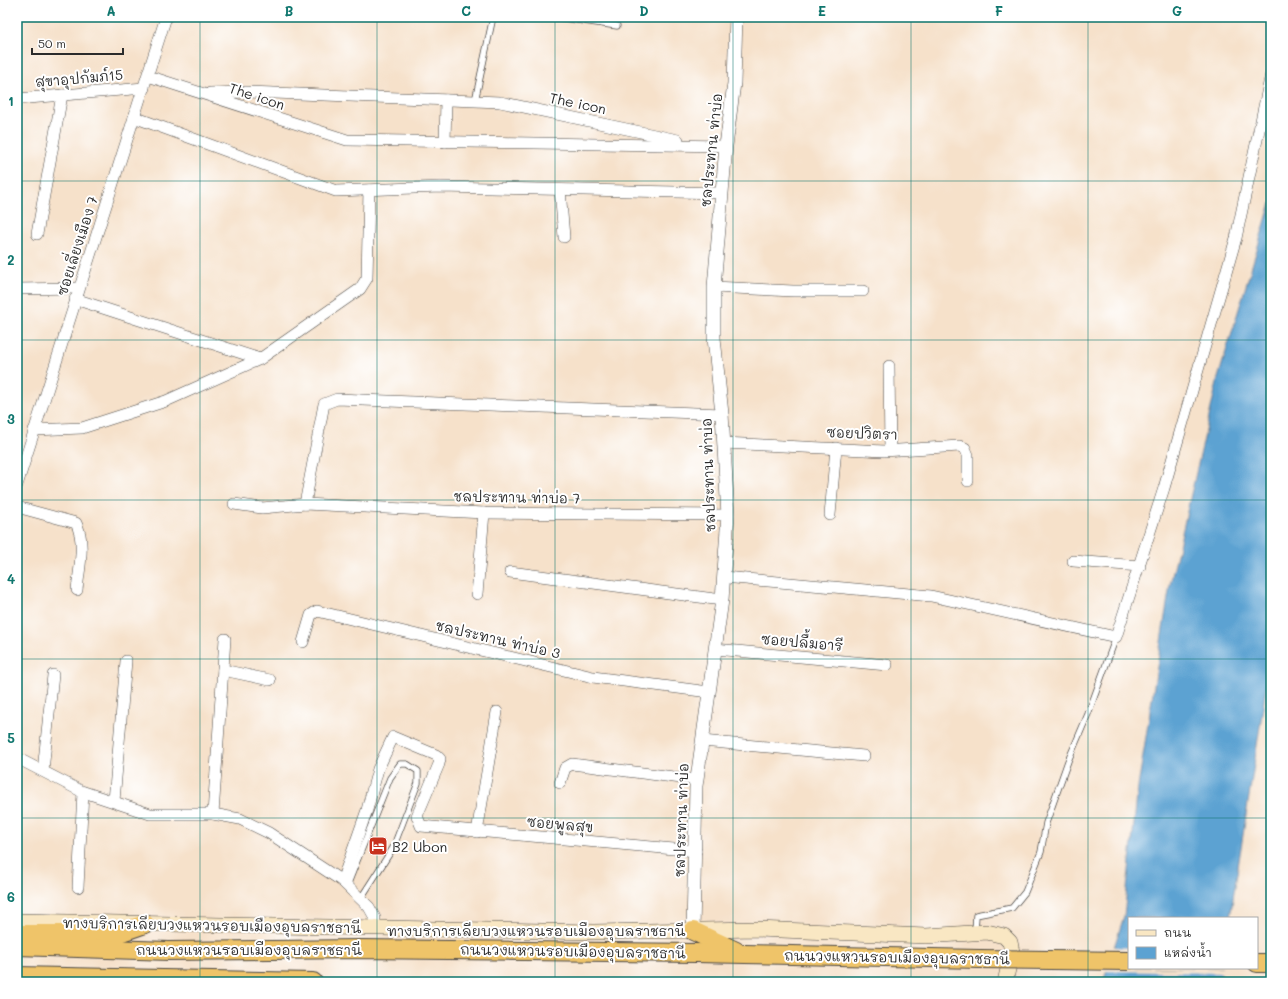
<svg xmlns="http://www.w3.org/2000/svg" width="1288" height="999" font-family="Mali,'Playpen Sans Thai',sans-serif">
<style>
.water{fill:#5ca2d2;stroke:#44667e}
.pier{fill:#f6e1ca}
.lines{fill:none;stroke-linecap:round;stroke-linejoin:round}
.service-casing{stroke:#494643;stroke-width:7}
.minor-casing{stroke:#494643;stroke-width:12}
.tertiary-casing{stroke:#494643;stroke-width:14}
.secondary-casing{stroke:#494643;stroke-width:16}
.trunk-casing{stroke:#494643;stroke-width:20}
.service{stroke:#fff;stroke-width:5.5}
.minor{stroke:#fff;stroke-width:11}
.tertiary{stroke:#fff;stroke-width:13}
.secondary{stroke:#f9e7c3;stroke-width:15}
.trunk{stroke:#efc469;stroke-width:18}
.trunk-bridge-casing{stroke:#494643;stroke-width:20;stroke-linecap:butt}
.trunk-bridge{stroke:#efc469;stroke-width:18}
.grid{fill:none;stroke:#0f766e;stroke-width:1;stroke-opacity:0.55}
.labels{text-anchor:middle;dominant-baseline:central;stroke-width:4;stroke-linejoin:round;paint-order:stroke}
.street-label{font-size:14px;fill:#2b2b2b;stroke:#fff}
.poi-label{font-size:14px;fill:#2b2b2b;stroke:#fff;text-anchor:start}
.neatline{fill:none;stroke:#0f766e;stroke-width:1.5}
.grid-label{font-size:13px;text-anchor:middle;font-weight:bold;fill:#0f766e}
</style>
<rect width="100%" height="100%" fill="#fff"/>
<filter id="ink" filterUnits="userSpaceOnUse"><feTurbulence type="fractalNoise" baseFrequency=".025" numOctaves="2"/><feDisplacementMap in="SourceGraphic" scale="8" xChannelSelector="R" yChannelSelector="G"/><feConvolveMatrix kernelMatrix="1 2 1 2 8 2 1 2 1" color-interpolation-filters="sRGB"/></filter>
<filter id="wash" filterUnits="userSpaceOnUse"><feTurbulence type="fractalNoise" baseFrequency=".012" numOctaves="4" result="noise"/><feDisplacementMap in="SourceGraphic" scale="16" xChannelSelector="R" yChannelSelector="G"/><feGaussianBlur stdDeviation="0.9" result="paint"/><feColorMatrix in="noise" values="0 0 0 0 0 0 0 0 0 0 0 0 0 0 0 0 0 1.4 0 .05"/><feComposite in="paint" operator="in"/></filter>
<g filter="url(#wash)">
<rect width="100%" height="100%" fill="#f6e1ca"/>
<!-- water -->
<polygon class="water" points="1271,203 1271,656 1230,918 1129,918 1129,968 1222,968 1220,982 1103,982 1124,916 1138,787 1170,585 1218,378"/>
<!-- pier -->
<polygon class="pier" points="1112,947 1129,948 1129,968 1224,968 1223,973 1105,971"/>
</g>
<g filter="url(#ink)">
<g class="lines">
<defs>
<g id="service">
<polyline points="556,17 617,26"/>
<polyline points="475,101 493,17"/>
<polyline points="347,886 390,778 400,764 407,764 418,771 418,783 393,848 361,898"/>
<polyline points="975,932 976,915 1012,908 1025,892 1041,852 1046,823 1068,761 1088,714 1116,637"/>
</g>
<g id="minor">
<polyline points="148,76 347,140 726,146"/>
<polyline points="210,93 246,92 500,102 678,140"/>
<polyline points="17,99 144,88"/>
<polyline points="134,117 336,191 440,187 722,193"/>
<polyline points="445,142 446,100"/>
<polyline points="560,190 564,237"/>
<polyline points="37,234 62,95"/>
<polyline points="714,287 793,291 863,291"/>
<polyline points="17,289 79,288"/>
<polyline points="75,299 260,359"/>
<polyline points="889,366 890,450"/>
<polyline points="34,430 82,428 166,401 260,359 360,289 367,278 369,190"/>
<polyline points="724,443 884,451 959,446 965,448 968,455 968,481"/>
<polyline points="17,485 166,17"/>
<polyline points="234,504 262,508 305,504 484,513 728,515"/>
<polyline points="305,504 324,404 337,399 722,414"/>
<path d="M 17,507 L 76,523 C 86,542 79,569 77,590"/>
<polyline points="830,515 836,448"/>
<polyline points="1073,561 1140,566"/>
<polyline points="510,572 722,600"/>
<polyline points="724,577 931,596 1116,637 1164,488 1236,238 1271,74"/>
<polyline points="477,594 484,513"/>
<polyline points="303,642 311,615 317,611 593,677 709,692"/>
<polyline points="715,649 887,665"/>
<polyline points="223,670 270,680"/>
<polyline points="702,741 864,756"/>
<polyline points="17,758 81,791 150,814 213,814 240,819 269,833 342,881 369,907 375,918 374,928"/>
<polyline points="43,771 53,675"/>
<polyline points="560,783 565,768 572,764 697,780"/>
<polyline points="114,801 126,661"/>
<polyline points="213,814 225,639"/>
<polyline points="477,832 497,712"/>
<polyline points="342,881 367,810 378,769 393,737 436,755 440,759 439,764 417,816 421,826 696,851"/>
<polyline points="78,887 83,792"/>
</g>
<polyline id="tertiary" points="693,931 696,786 722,600 728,515 722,414 714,338 714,287 726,146 734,83 736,17"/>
<polyline id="secondary" points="17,921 594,932 757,929 926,936 987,932 1004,936 1010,942 1012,952 1005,982"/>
<g id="trunk">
<polyline points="693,931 736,951"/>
<polyline points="17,934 116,934 145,924"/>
<polyline points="17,946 169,951 360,949 696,953 979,959"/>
<polyline points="1257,963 1271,963"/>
<polyline points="17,976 313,982"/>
</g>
</defs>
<!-- service casing -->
<use href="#service" class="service-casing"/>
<!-- minor casing -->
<use href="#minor" class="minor-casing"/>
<!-- tertiary casing -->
<use href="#tertiary" class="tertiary-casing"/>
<!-- secondary casing -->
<use href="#secondary" class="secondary-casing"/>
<!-- trunk casing -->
<use href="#trunk" class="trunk-casing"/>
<!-- service -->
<use href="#service" class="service"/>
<!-- minor -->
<use href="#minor" class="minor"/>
<!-- tertiary -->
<use href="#tertiary" class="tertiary"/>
<!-- secondary -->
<use href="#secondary" class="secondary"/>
<!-- trunk -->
<use href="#trunk" class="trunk"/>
<defs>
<polyline id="trunk-bridge" points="979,959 1129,961"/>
</defs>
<!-- trunk-bridge casing -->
<use href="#trunk-bridge" class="trunk-bridge-casing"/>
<!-- trunk-bridge -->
<use href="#trunk-bridge" class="trunk-bridge"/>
</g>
</g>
<!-- grid -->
<path class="grid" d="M 200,17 L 200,982M 377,17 L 377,982M 555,17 L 555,982M 733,17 L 733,982M 911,17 L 911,982M 1088,17 L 1088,982M 17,181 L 1271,181M 17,340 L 1271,340M 17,500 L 1271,500M 17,659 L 1271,659M 17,818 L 1271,818"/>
<!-- icons -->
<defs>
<symbol id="hotel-square" viewBox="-11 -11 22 22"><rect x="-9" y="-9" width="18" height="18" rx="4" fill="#c8321e" stroke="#fff"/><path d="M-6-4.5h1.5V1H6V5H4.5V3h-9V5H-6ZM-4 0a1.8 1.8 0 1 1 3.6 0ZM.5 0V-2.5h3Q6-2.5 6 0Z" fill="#fff"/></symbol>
</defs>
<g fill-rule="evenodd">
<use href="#hotel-square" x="367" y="835" width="22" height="22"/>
</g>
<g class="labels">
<!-- street labels -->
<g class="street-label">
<text transform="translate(79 78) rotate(-5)">สุขาอุปกัมภ์15</text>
<text transform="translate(257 96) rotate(18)">The icon</text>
<text transform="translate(578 103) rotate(12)">The icon</text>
<text transform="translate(711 150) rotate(-84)">ชลประทาน ท่าบ่อ</text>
<text transform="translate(77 246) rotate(-72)">ซอยเลี่ยงเมือง 7</text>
<text transform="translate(862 433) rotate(2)">ซอยปวิตรา</text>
<text transform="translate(708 475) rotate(-92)">ชลประทาน ท่าบ่อ</text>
<text transform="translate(517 497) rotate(1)">ชลประทาน ท่าบ่อ 7</text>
<text transform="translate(498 639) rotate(13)">ชลประทาน ท่าบ่อ 3</text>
<text transform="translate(802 642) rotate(5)">ซอยปลื้มอารี</text>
<text transform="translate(681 820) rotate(-88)">ชลประทาน ท่าบ่อ</text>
<text transform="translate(560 824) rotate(5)">ซอยพูลสุข</text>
<text transform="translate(212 925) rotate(1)">ทางบริการเลียบวงแหวนรอบเมืองอุบลราชธานี</text>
<text x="536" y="930">ทางบริการเลียบวงแหวนรอบเมืองอุบลราชธานี</text>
<text x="249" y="949">ถนนวงแหวนรอบเมืองอุบลราชธานี</text>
<text transform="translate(573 951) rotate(1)">ถนนวงแหวนรอบเมืองอุบลราชธานี</text>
<text transform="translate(897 957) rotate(1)">ถนนวงแหวนรอบเมืองอุบลราชธานี</text>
</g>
<!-- poi labels -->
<g class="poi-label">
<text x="392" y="846">B2 Ubon</text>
</g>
</g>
<!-- margin -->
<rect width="1288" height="999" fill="none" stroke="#fff" stroke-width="44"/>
<!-- legend -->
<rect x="1128" y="917" width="130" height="52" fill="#ffffff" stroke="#aaaaaa"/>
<rect x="1136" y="930" width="20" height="6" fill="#f9e7c3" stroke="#aaaaaa"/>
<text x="1164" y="937" font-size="12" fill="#2b2b2b">ถนน</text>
<rect x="1136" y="947" width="20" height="12" fill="#5ca2d2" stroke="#aaaaaa"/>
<text x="1164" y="957" font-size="12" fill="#2b2b2b">แหล่งน้ำ</text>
<!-- scale -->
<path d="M32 48v6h91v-6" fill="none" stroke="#2b2b2b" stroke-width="2"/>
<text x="38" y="48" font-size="12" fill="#2b2b2b" stroke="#ffffff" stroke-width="3" paint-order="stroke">50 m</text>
<rect x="22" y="22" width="1244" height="955" class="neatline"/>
<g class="grid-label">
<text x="111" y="16">A</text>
<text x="289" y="16">B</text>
<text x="466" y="16">C</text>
<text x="644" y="16">D</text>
<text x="822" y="16">E</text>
<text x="999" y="16">F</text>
<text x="1177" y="16">G</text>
<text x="11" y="106">1</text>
<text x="11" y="265">2</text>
<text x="11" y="424">3</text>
<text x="11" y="584">4</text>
<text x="11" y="743">5</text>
<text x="11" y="902">6</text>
</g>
</svg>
